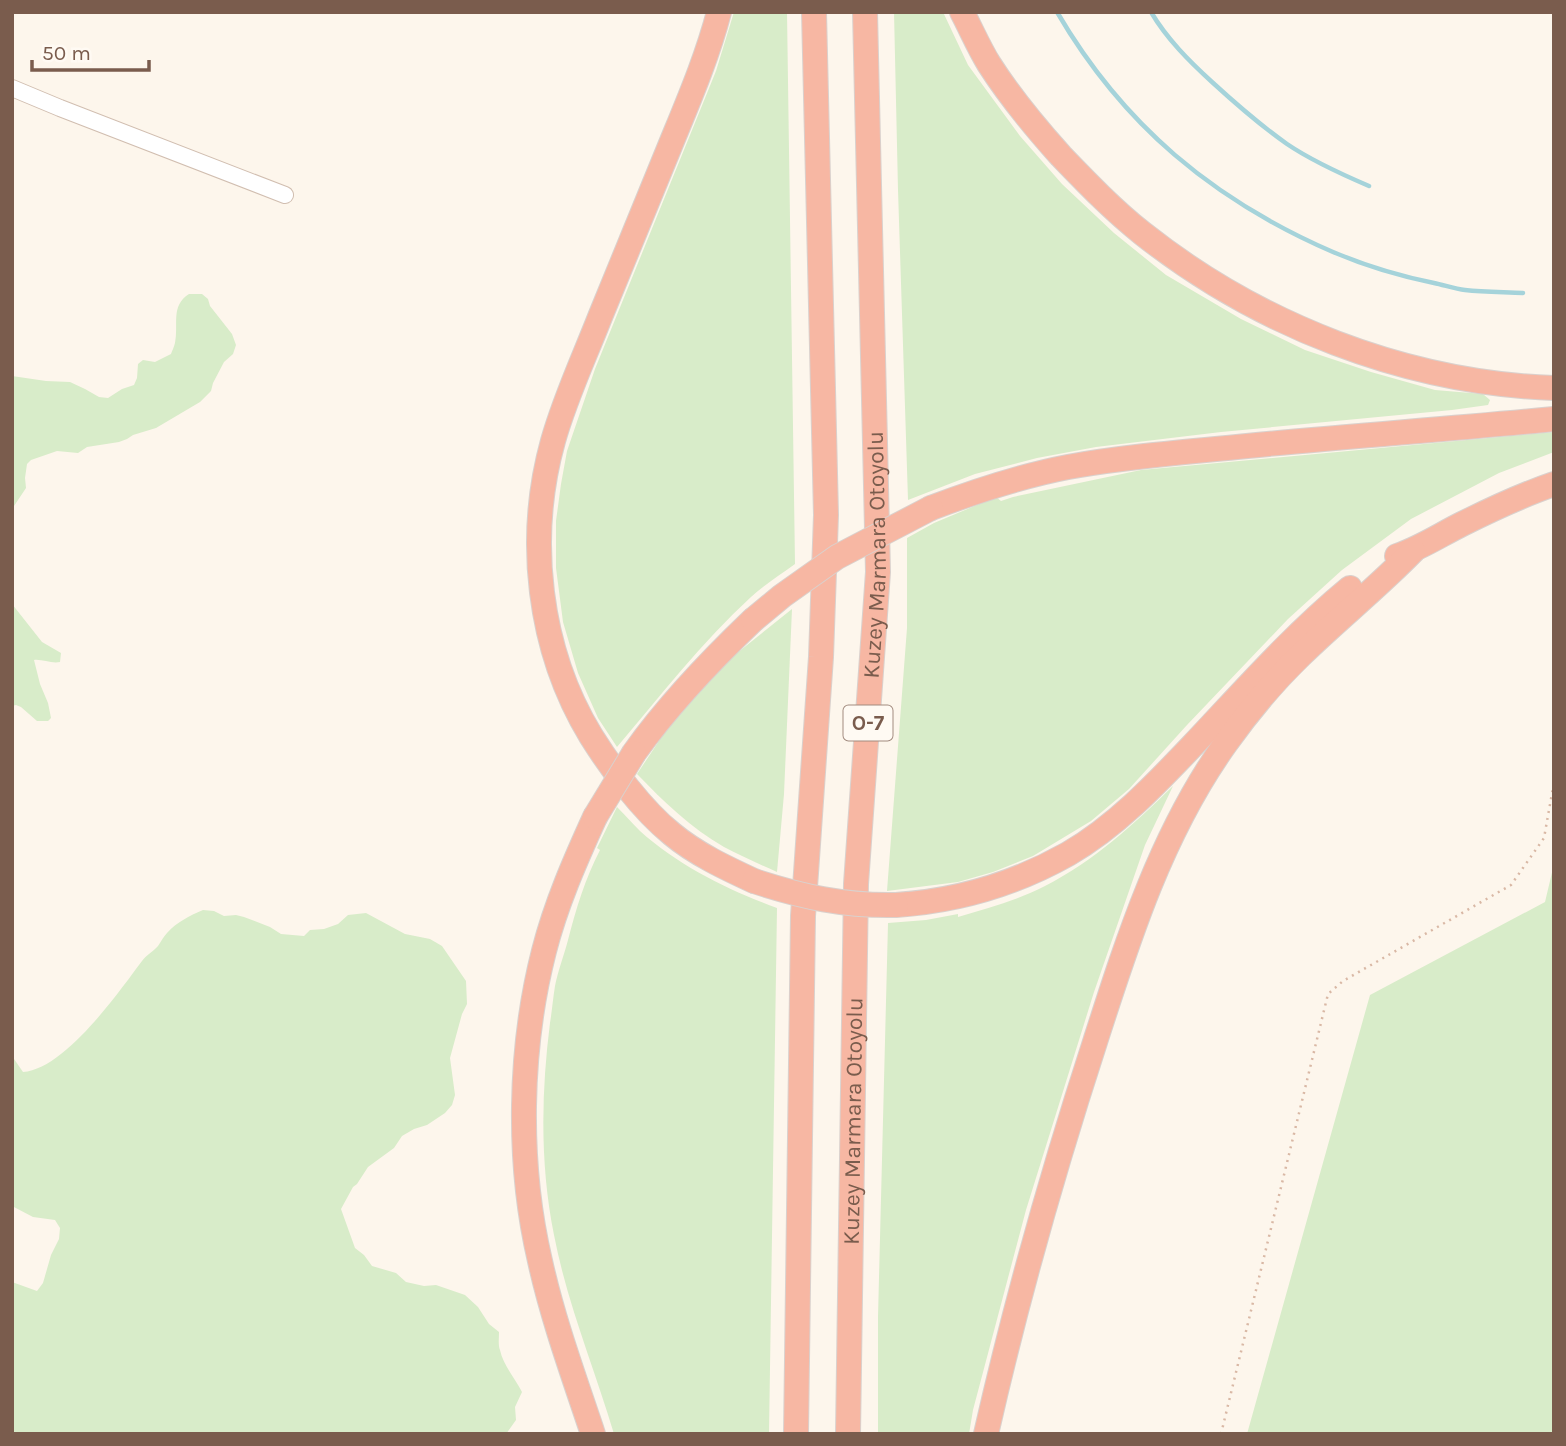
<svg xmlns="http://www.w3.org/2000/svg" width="1566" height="1446" font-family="Karla,sans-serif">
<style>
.green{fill:#d8ecc9}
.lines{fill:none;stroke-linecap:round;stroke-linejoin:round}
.stream{stroke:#a5d3da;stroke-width:4.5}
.minor-casing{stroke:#d1beb0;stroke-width:18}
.highway-casing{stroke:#dad1cd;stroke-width:26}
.path{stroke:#d9b8a5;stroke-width:2.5;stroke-dasharray:2 5;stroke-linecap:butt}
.minor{stroke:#fff;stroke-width:16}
.highway{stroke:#f7b7a3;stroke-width:24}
.highway-bridge-casing{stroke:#dad1cd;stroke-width:26;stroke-linecap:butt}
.highway-bridge{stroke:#f7b7a3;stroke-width:24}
.labels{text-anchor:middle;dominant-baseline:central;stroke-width:5;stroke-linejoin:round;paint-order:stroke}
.shield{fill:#fffaf3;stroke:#a28b7f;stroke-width:2}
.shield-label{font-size:21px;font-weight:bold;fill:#7a5c4d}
.street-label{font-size:23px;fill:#7a5c4d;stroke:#fffaf3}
</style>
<rect width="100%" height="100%" fill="#fdf6ec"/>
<!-- green -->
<g class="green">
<path d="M 734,12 L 787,12 L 795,564 C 780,575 764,585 751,597 C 702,642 660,696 617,747 L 598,718 L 578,673 L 563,622 L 556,568 L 556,521 L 561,484 L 567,451 L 595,369 L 716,71 Z"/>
<polygon points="894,12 943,12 968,65 1020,136 1062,184 1114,233 1166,275 1241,319 1305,350 1371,372 1435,390 1483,394 1490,400 1488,405 1452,410 1221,432 1096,447 1037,458 975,474 908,500 898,190"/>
<path d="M 189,294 L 202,294 L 208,299 L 210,306 L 232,334 L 236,345 L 233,354 L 224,362 L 213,383 L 211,391 L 200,402 L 156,428 L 133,435 L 127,439 L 119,442 L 87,447 L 78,453 L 57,451 L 31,460 L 27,464 L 25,478 L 26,488 L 12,509 L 12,376 L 46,381 L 70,382 L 85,389 L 99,397 L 108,398 L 122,389 L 134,385 L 137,378 L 138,364 L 143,360 L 155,362 L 171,354 C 172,351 174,347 175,343 C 179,325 170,306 189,294 Z"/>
<polygon points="1554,432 1554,452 1499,473 1411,519 1342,570 1288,619 1187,725 1129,789 1091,821 1033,856 993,872 958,882 887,891 907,628 907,538 934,523 996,497 1001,501 1013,497 1141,470"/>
<path d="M 12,604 L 42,642 L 61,653 L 60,662 C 52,664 42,659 34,660 L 40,684 L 48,703 L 51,718 L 48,721 L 37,721 L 21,707 L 16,705 L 12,706 Z"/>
<path d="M 792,609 L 784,794 L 777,872 C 759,864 741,856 724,847 C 691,828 663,801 637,774 L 673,720 L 717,669 Z"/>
<path d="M 1173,786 L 1145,845 L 1094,992 L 1026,1210 L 973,1410 L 969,1434 L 878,1434 L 878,1317 L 888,923 L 926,920 L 958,914 L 958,917 C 988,908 1018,900 1045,886 C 1094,861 1134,824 1173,786 Z"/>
<path d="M 617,807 C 625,815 632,823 640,831 C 679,866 728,890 777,908 L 769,1434 L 614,1434 C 594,1367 567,1303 554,1235 C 540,1165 541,1094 550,1023 C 552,1011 553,998 555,986 C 558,971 564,955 568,940 C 576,909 585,879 600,850 L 597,848 Z"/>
<polygon points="1554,864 1554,1434 1247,1434 1370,995 1545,902"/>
<path d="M 203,910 L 214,911 L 224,916 L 236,915 L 244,917 L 270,927 L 281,934 L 304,936 L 310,930 L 324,929 L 338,924 L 348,915 L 366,913 L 405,934 L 430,939 L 442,946 L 466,981 L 467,1004 L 462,1014 L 450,1058 L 455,1095 L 452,1105 L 445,1113 L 427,1125 L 414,1129 L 402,1136 L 394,1148 L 368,1167 L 357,1184 L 353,1187 L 341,1209 L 355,1248 L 364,1255 L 372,1266 L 396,1273 L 406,1282 L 424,1286 L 436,1285 L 465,1295 L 478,1307 L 489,1324 L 499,1332 C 499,1338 498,1345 500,1350 C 503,1365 515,1378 522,1392 L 515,1407 L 516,1420 L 506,1434 L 12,1434 L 12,1282 L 37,1291 L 43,1283 L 51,1255 L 59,1239 L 60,1228 L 55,1220 L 33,1217 L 12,1206 L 12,1056 L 23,1072 C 65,1069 118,993 142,961 C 146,955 153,952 158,946 C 161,942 163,937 167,933 C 177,922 189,916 203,910 Z"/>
</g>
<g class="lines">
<!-- stream -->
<g class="stream">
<path d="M 1057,12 C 1123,125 1213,200 1333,252 C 1366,266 1399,276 1434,283 C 1444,285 1455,289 1465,290 C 1484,292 1504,292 1523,293"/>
<path d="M 1151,12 C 1167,39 1189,61 1212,82 C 1236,104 1260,125 1287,144 C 1312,161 1341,174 1369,186"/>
</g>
<defs>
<polyline id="minor" points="12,88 60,108 285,195"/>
<g id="highway">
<path d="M 719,12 C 707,58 688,102 670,146 C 647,203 623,260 600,317 C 584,358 565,398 553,441 C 526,538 538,649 591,736 C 611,768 642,810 672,834 C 696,854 726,868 754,881"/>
<path d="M 962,12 C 971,29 979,48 989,64 C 1010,97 1035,127 1061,156 C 1087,183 1113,210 1142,233 C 1258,325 1406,383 1554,388"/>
<path d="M 931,508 C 976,491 1021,476 1068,467 C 1127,456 1188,452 1247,446 C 1349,436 1452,429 1554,419"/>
<path d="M 1397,556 C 1421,548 1440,535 1462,524 C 1492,509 1522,495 1554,484"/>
<path d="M 634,753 C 669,704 709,662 753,620"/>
<path d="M 896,905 C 958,901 1013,885 1068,854 C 1115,827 1155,785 1192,746 C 1243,692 1292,636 1350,588"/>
<path d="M 593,1434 C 574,1377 553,1320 540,1261 C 517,1163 519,1049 544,951 C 556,904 575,861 595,817"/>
<polyline points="796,1434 803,916 821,657 826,515 814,12"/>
<path id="s1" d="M 848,1434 L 856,884 L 878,572 L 865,12"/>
<path d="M 986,1434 C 1016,1302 1053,1171 1095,1042 C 1128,939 1162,832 1226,743 C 1248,712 1273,682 1301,655 C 1338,619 1378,587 1413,551"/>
</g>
</defs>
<!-- minor casing -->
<use href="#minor" class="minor-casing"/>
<!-- highway casing -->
<use href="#highway" class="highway-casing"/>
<!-- path -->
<polyline class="path" points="1221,1434 1328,994 1343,981 1511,885 1544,838 1554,782"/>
<!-- minor -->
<use href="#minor" class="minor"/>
<!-- highway -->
<use href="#highway" class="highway"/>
<defs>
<g id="highway-bridge">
<polyline points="753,620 782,596 837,557 931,508"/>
<polyline points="595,817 634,753"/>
<path d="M 754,881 C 803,897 844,906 896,905"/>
</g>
</defs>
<!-- highway-bridge casing -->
<use href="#highway-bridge" class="highway-bridge-casing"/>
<!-- highway-bridge -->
<use href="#highway-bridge" class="highway-bridge"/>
</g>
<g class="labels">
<!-- shield labels -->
<rect class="shield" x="843.5" y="705.5" width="49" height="35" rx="5"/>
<g class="shield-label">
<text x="868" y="723">O-7</text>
</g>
<!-- street labels -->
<g class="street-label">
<text stroke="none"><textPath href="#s1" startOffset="880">Kuzey Marmara Otoyolu</textPath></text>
<text stroke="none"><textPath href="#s1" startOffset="313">Kuzey Marmara Otoyolu</textPath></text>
</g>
</g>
<!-- border -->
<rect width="1566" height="1446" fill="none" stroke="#7a5c4d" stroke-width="28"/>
<!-- scale -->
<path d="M32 60v10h117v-10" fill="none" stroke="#7a5c4d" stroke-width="3.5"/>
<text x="42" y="60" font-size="21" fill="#7a5c4d" stroke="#fffaf3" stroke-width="5" paint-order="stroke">50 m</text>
</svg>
